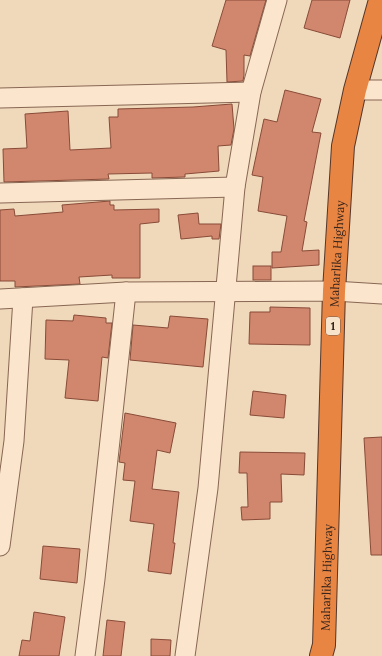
<svg xmlns="http://www.w3.org/2000/svg" width="382" height="656" font-family="Lora,serif">
<style>
.building{fill:#d1876d;stroke:#884b38}
.lines{fill:none;stroke-linecap:round;stroke-linejoin:round}
.minor-casing{stroke:#886754;stroke-width:21}
.highway-casing{stroke:#553629;stroke-width:24}
.minor{stroke:#fbe6cd;stroke-width:19}
.highway{stroke:#e88543;stroke-width:22}
.labels{text-anchor:middle;dominant-baseline:central;stroke-width:3.5;stroke-linejoin:round;paint-order:stroke}
.shield{fill:#f7e3ca;stroke:#705d4f;stroke-width:1}
.shield-label{font-size:11px;font-weight:bold;fill:#36231a}
.street-label{font-size:12px;fill:#36231a;stroke:#f7e3ca}
</style>
<rect width="100%" height="100%" fill="#f0d8ba"/>
<!-- building -->
<g class="building">
<polygon points="226,0 266,0 250,56 244,55 244,75 243,81 227,82 226,50 212,46"/>
<polygon points="312,0 350,0 340,38 304,28"/>
<polygon points="285,90 321,99 312,132 321,133 304,221 307,222 302,251 319,250 319,265 272,268 272,252 281,252 287,216 258,211 263,177 252,175 264,119 277,122"/>
<polygon points="232,104 234,129 231,145 218,146 219,171 185,174 185,177 152,178 152,173 108,174 109,179 4,182 3,149 27,148 25,114 68,111 70,150 111,148 109,117 118,117 118,109 193,107"/>
<polygon points="110,201 110,205 114,205 114,210 159,209 159,222 140,224 140,278 112,278 112,275 79,277 80,284 15,287 15,281 0,281 0,210 14,209 15,216 63,212 62,205"/>
<polygon points="198,213 199,224 221,224 219,239 212,239 212,236 181,239 178,215"/>
<rect x="253" y="266" width="18" height="14"/>
<polygon points="270,307 310,308 310,345 249,344 250,312 270,312"/>
<polygon points="74,315 106,318 106,323 112,323 108,358 102,357 98,401 65,398 69,360 45,359 46,320 73,321"/>
<polygon points="170,316 208,319 203,367 130,360 133,325 168,328"/>
<polygon points="253,391 286,395 284,418 250,415"/>
<polygon points="125,413 176,423 170,453 157,450 152,489 179,492 173,543 175,543 171,574 148,571 154,524 130,521 135,481 123,480 125,463 119,462"/>
<polygon points="382,437 382,555 371,555 364,438"/>
<polygon points="240,452 305,453 304,475 281,474 282,502 270,502 270,519 242,520 241,507 248,507 247,473 239,473"/>
<polygon points="43,546 80,549 77,583 40,579"/>
<polygon points="34,612 65,617 59,656 19,656 22,640 30,641"/>
<polygon points="107,620 125,622 121,656 103,656"/>
<polygon points="151,639 171,640 170,656 151,656"/>
</g>
<g class="lines">
<defs>
<g id="minor">
<polyline points="355,90 382,90"/>
<polyline points="0,98 251,92"/>
<polyline points="0,193 235,187"/>
<polyline points="0,299 126,292 334,291 382,294"/>
<polyline points="0,546 14,441 23,298"/>
<polyline points="85,656 95,579 126,292"/>
<polyline points="185,656 208,488 235,187 251,92 277,0"/>
</g>
<g id="highway">
<path id="s1" d="M 321,656 L 324,645 L 334,291 L 343,146 L 355,90 L 380,0"/>
</g>
</defs>
<!-- minor casing -->
<use href="#minor" class="minor-casing"/>
<!-- highway casing -->
<use href="#highway" class="highway-casing"/>
<!-- minor -->
<use href="#minor" class="minor"/>
<!-- highway -->
<use href="#highway" class="highway"/>
</g>
<g class="labels">
<!-- shield labels -->
<rect class="shield" x="326" y="317" width="14" height="18" rx="3"/>
<g class="shield-label">
<text x="333" y="326">1</text>
</g>
<!-- street labels -->
<g class="street-label">
<text stroke="none"><textPath href="#s1" startOffset="403">Maharlika Highway</textPath></text>
<text stroke="none"><textPath href="#s1" startOffset="79">Maharlika Highway</textPath></text>
</g>
</g>
</svg>
